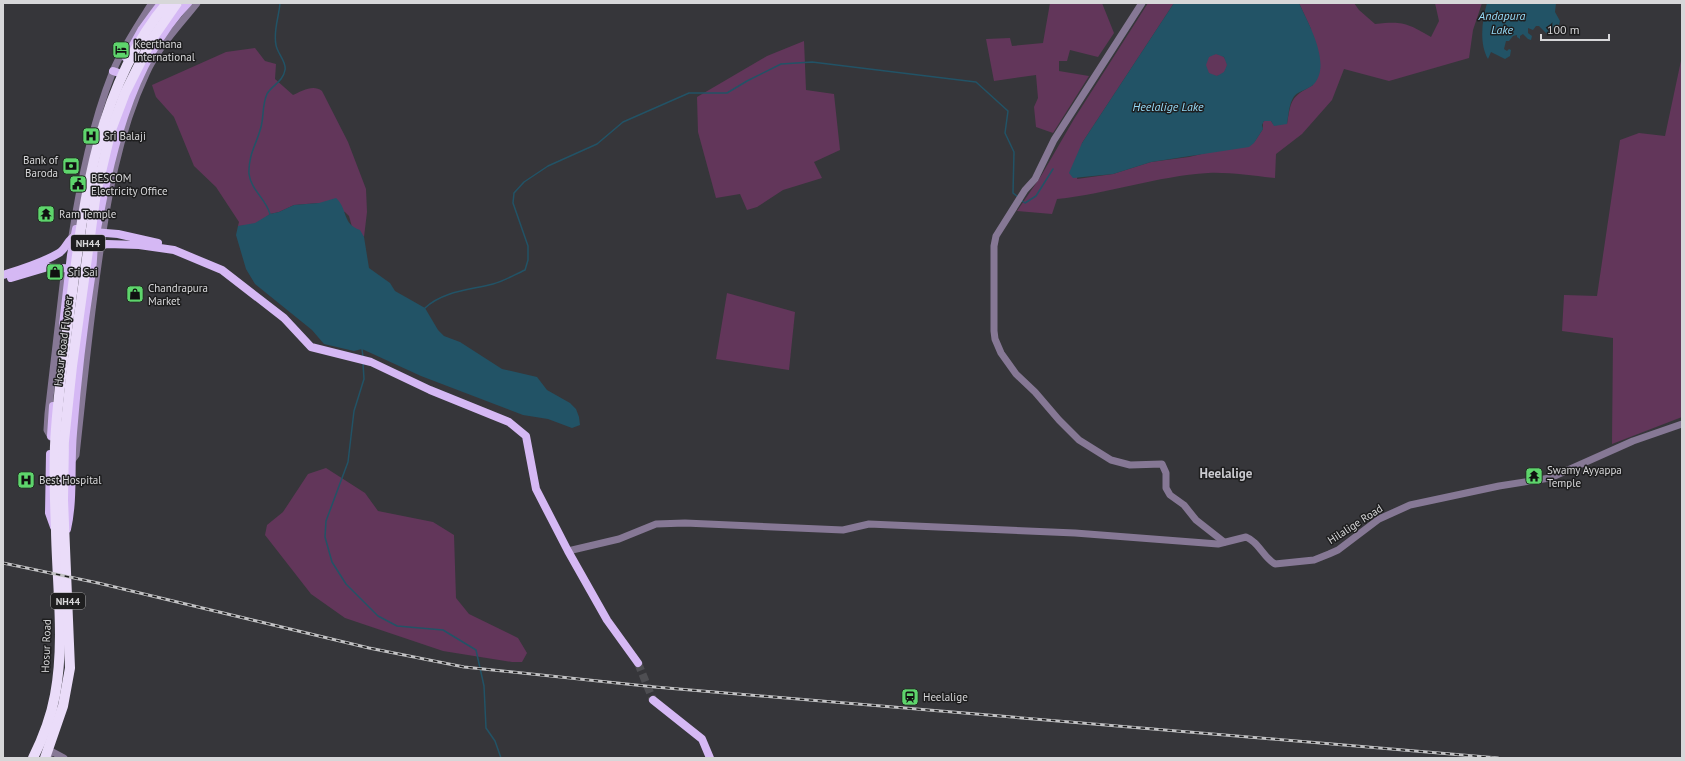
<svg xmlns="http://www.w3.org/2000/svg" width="1685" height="761" font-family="'PT Sans',sans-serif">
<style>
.green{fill:#62365a}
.water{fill:#225366;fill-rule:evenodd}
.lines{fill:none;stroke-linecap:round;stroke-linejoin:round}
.stream{stroke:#225366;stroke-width:1.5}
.major-tunnel{stroke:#4e4e52;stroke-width:8;stroke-dasharray:8 4;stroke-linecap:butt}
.minor{stroke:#867895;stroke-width:7}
.major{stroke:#d5b8f4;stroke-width:8}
.highway{stroke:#eadcf9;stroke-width:10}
.rail-casing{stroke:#c2c2c4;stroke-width:3}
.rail{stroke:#1e1e1f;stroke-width:1.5;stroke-dasharray:4.5;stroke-linecap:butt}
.labels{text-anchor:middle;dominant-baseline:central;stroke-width:3;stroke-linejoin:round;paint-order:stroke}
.shield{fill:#1e1e1f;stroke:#a0a0a1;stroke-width:1}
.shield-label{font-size:10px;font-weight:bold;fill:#d7d7d9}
.poi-label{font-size:11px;fill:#d7d7d9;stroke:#1e1e1f;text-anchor:start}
.street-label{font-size:11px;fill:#d7d7d9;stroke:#1e1e1f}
.water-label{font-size:12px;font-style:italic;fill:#96daf7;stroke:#1e1e1f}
.quarter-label{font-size:13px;font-weight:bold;fill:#cacacf;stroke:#1e1e1f}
</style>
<rect width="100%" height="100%" fill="#36363a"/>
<!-- green -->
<g class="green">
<polygon points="1050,3 1102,3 1114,33 1098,57 1070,50 1067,61 1059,61 1059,71 1089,76 1053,133 1036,127 1034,107 1038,98 1036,75 994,81 986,39 1010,38 1012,46 1043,43"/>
<path d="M 1148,3 L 1174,3 L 1082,143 L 1077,179 L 1113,174 L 1151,162 L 1189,157 L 1255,141 L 1263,129 L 1263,122 L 1266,120 L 1271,121 L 1273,124 L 1287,124 C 1291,100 1291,97 1313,85 L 1311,29 L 1299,3 L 1354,3 L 1359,10 L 1375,24 C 1404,21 1406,23 1431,37 L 1439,21 L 1435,3 L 1482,3 L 1473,30 L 1469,58 L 1389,81 L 1344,69 L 1332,100 L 1302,134 L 1276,154 L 1275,178 C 1253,176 1230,172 1208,173 C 1157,176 1108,194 1057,199 L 1052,214 L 1017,211 L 1041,176 L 1074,119 Z"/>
<polygon points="804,41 806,90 834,94 840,150 814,162 822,178 783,190 757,207 747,210 740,194 716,198 698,132 697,97 767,56"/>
<path d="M 255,48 L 265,61 L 276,64 L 275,79 L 293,95 C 302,91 313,84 322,91 L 348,142 L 366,189 L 367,212 L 364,237 L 352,227 L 349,216 L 345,212 L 319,203 L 294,205 L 279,212 L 270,214 L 256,225 L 238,226 L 239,222 L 216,187 L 194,166 L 174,117 L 156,97 L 152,85 L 226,52 Z"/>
<circle cx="1216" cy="65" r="11"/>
<polygon points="1682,56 1682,417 1612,444 1613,338 1562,331 1564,295 1597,296 1620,140 1639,133 1665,136"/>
<polygon points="727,293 795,312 789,370 716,359"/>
<polygon points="326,468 365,493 378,511 433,522 454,535 456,598 469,614 518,638 527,653 522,662 512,662 443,651 345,618 311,594 265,535 267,525 283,512 308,474"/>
</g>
<!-- water -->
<g class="water">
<path d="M 1174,3 L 1299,3 C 1308,23 1332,64 1314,84 C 1310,88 1303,90 1298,93 C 1289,98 1289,114 1287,124 L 1274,126 L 1271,121 L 1264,121 L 1262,125 L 1263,129 L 1254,143 L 1249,147 L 1151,162 L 1113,174 L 1073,178 L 1069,173 L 1082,143 ZM 1216,54 L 1224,57 L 1227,65 L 1224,72 L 1217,76 L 1209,73 L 1206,65 L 1209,57 Z"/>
<path d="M 1487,3 L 1556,3 L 1555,12 L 1560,21 L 1559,25 L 1547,34 L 1539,26 L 1536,26 L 1533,30 L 1528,28 L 1528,33 L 1532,36 L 1531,40 L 1528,39 L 1523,34 L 1520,36 L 1520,39 L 1517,37 L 1517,35 L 1513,36 L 1509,41 L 1506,41 L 1504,49 L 1507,51 L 1509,49 L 1511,50 L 1510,56 L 1505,59 L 1491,52 L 1488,59 C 1479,44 1482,20 1487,3 Z"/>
<path d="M 336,198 C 348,209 342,224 360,230 L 364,237 L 369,268 L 390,283 L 395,291 L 425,308 L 438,330 L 444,336 L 460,342 L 502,369 L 537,377 L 547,390 L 570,403 L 576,409 L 579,417 L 580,425 L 572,428 L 548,419 L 523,415 L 421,376 L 362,349 L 354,351 L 324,344 L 312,330 L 255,284 L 246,269 L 236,235 L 238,226 L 255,223 L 270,214 L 279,212 L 294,205 L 319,203 Z"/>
</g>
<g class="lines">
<!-- stream -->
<g class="stream">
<polyline points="1021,200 1025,203 1036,196 1053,169"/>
<path d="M 270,214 C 266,199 251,190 249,174 C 248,155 257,143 261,127 C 264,116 262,105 267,94 C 272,85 283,82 285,70 C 287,62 277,53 276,45 C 273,31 279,17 280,3"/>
<path d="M 425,308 C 443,291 470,290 493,284 C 504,281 514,275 525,270 L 528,260 L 528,246 L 513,203 L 514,193 L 524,182 L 548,166 L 597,144 L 623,122 L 689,93 L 727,93 L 747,81 L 781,64 L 812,62 L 976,82 L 1008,111 L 1005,133 L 1014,152 L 1013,193 L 1018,197"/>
<polyline points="362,349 363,357"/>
<polyline points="363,363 364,379 354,411 348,462 326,521 325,537 332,562 346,584 378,616 397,626 443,630 476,650 484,686 486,728 495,741 501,758"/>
</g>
<!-- major-tunnel -->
<polyline class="major-tunnel" points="638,663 653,700"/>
<!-- minor -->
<g class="minor">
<polyline points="1142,3 1054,140 1035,179 1025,190 996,236 994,246 994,331 995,339 1001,353 1016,374 1035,392 1059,420 1079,440 1111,460 1130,465 1162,464 1166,473 1166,488 1170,495 1184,505 1196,520 1224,542"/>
<path d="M 72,236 C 81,180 92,124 113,71 C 123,47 138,25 152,3"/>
<polyline points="51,437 47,430 48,414 65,268"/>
<path d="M 71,462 L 76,455 C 83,391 89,328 98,265 C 107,200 118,134 146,74 C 158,47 179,26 197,3"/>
<path d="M 568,551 L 619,539 L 656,524 L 685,523 L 843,530 L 869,524 L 1075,533 L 1218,544 L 1246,537 C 1259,542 1263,557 1275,564 L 1314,560 L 1329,554 L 1338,550 L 1379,519 L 1410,505 L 1499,486 L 1550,478 L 1633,441 L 1682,424"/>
<polyline points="49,756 49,750 64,758"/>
</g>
<!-- major -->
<g class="major">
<polyline points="126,58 142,29 161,3"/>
<polyline points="113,71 119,73"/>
<polyline points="93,232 118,234 158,243"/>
<polyline points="94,247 107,244 139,245 174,250 222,270 284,318 311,347 371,362 430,390 509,422 526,436 536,489 568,551 607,620 638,663"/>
<path d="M 3,275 C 22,269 42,263 59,253 C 66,249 68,239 74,237"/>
<polyline points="11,278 48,267 74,269"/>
<polyline points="63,325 71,255 76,229"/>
<polyline points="51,436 53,406"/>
<polyline points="50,454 49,513 54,527"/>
<path d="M 67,529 C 74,499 70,465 73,433 C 77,381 83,329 91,278 C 93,267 93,255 94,245 C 109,163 128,65 188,3"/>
<polyline points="653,700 702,739 710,758"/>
</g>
<!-- highway -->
<g class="highway">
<path d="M 33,758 C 43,738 51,717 55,695 C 65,642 57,585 56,531 C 55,498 53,463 56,429 C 59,386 65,344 71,301 C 84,199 98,85 167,3"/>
<polyline points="45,758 63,706 70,668 63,500 64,441 72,366 96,193 111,130 125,93 152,39 177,3"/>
</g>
<defs>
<polyline id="rail" points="3,563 98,583 369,648 464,667 655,687 1498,758"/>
</defs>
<!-- rail casing -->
<use href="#rail" class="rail-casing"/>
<!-- rail -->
<use href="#rail" class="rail"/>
</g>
<!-- icons -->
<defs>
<symbol id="hotel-square" viewBox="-11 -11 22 22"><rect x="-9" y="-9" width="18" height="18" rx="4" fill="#5ed56c" stroke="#1e1e1f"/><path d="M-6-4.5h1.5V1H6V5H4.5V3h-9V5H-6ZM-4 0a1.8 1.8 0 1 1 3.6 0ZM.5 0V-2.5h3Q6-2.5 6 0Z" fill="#111"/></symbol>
<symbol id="hospital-square" viewBox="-11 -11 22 22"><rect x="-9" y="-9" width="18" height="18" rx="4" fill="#5ed56c" stroke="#1e1e1f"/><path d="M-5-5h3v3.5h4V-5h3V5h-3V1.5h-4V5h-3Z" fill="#111"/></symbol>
<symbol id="bank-square" viewBox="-11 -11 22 22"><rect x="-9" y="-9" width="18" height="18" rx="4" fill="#5ed56c" stroke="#1e1e1f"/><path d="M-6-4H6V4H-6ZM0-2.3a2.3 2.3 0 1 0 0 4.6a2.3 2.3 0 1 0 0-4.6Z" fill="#111"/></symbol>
<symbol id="civic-square" viewBox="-11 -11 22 22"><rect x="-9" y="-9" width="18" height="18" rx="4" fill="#5ed56c" stroke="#1e1e1f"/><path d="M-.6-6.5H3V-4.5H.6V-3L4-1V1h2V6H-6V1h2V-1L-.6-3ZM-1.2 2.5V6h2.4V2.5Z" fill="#111"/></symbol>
<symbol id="temple-square" viewBox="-11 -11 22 22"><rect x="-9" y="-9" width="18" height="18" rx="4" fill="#5ed56c" stroke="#1e1e1f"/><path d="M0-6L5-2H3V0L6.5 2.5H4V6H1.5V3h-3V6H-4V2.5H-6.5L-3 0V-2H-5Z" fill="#111"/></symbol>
<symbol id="shop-square" viewBox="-11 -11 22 22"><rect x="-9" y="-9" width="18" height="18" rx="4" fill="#5ed56c" stroke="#1e1e1f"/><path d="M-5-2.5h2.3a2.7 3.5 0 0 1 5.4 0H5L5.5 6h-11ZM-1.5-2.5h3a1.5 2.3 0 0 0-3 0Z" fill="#111"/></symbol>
<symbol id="station-square" viewBox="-11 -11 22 22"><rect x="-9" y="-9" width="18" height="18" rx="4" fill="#5ed56c" stroke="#1e1e1f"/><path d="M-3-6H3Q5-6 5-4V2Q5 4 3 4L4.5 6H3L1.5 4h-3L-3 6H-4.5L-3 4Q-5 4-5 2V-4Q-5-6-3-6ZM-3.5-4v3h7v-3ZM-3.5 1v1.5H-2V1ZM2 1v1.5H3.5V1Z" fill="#111"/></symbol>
</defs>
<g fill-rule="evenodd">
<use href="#hotel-square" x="111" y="40" width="20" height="20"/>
<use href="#hospital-square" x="81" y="126" width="20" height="20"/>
<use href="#bank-square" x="61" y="156" width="20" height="20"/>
<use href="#civic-square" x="68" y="174" width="20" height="20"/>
<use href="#temple-square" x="36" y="204" width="20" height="20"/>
<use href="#shop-square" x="45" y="262" width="20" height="20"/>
<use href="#shop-square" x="125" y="284" width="20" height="20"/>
<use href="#temple-square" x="1524" y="466" width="20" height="20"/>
<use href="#hospital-square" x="16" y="470" width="20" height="20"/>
<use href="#station-square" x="900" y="687" width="20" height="20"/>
</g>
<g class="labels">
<!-- shield labels -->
<g class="shield">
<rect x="71" y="235" width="34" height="16" rx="3"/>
<rect x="51" y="593" width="34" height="16" rx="3"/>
</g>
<g class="shield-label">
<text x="88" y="243">NH44</text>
<text x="68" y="601">NH44</text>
</g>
<!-- poi labels -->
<g class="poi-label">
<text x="134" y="44">Keerthana<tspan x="134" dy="13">International</tspan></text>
<text x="104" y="136">Sri Balaji</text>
<text x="58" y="160" text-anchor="end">Bank of<tspan x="58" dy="13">Baroda</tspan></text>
<text x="91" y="178">BESCOM<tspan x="91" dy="13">Electricity Office</tspan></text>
<text x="59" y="214">Ram Temple</text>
<text x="68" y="272">Sri Sai</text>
<text x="148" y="288">Chandrapura<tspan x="148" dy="13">Market</tspan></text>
<text x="1547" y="470">Swamy Ayyappa<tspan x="1547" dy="13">Temple</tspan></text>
<text x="39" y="480">Best Hospital</text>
<text x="923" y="697">Heelalige</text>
</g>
<!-- street labels -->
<g class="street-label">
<text transform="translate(63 341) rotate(-83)">Hosur Road Flyover</text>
<text transform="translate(1355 524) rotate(-33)">Hilalige Road</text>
<text transform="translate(46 646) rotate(-88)">Hosur Road</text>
</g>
<!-- water labels -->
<g class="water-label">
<text x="1502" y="15">Andapura<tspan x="1502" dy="14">Lake</tspan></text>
<text x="1168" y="106">Heelalige Lake</text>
</g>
<!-- quarter labels -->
<g class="quarter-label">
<text x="1226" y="473">Heelalige</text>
</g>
</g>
<!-- border -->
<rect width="1685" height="761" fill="none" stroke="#d7d7d9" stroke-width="8"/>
<!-- scale -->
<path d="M1541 34v6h68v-6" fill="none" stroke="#d7d7d9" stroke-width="2"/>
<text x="1547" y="34" font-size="12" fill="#d7d7d9" stroke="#1e1e1f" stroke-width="3" paint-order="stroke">100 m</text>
</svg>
